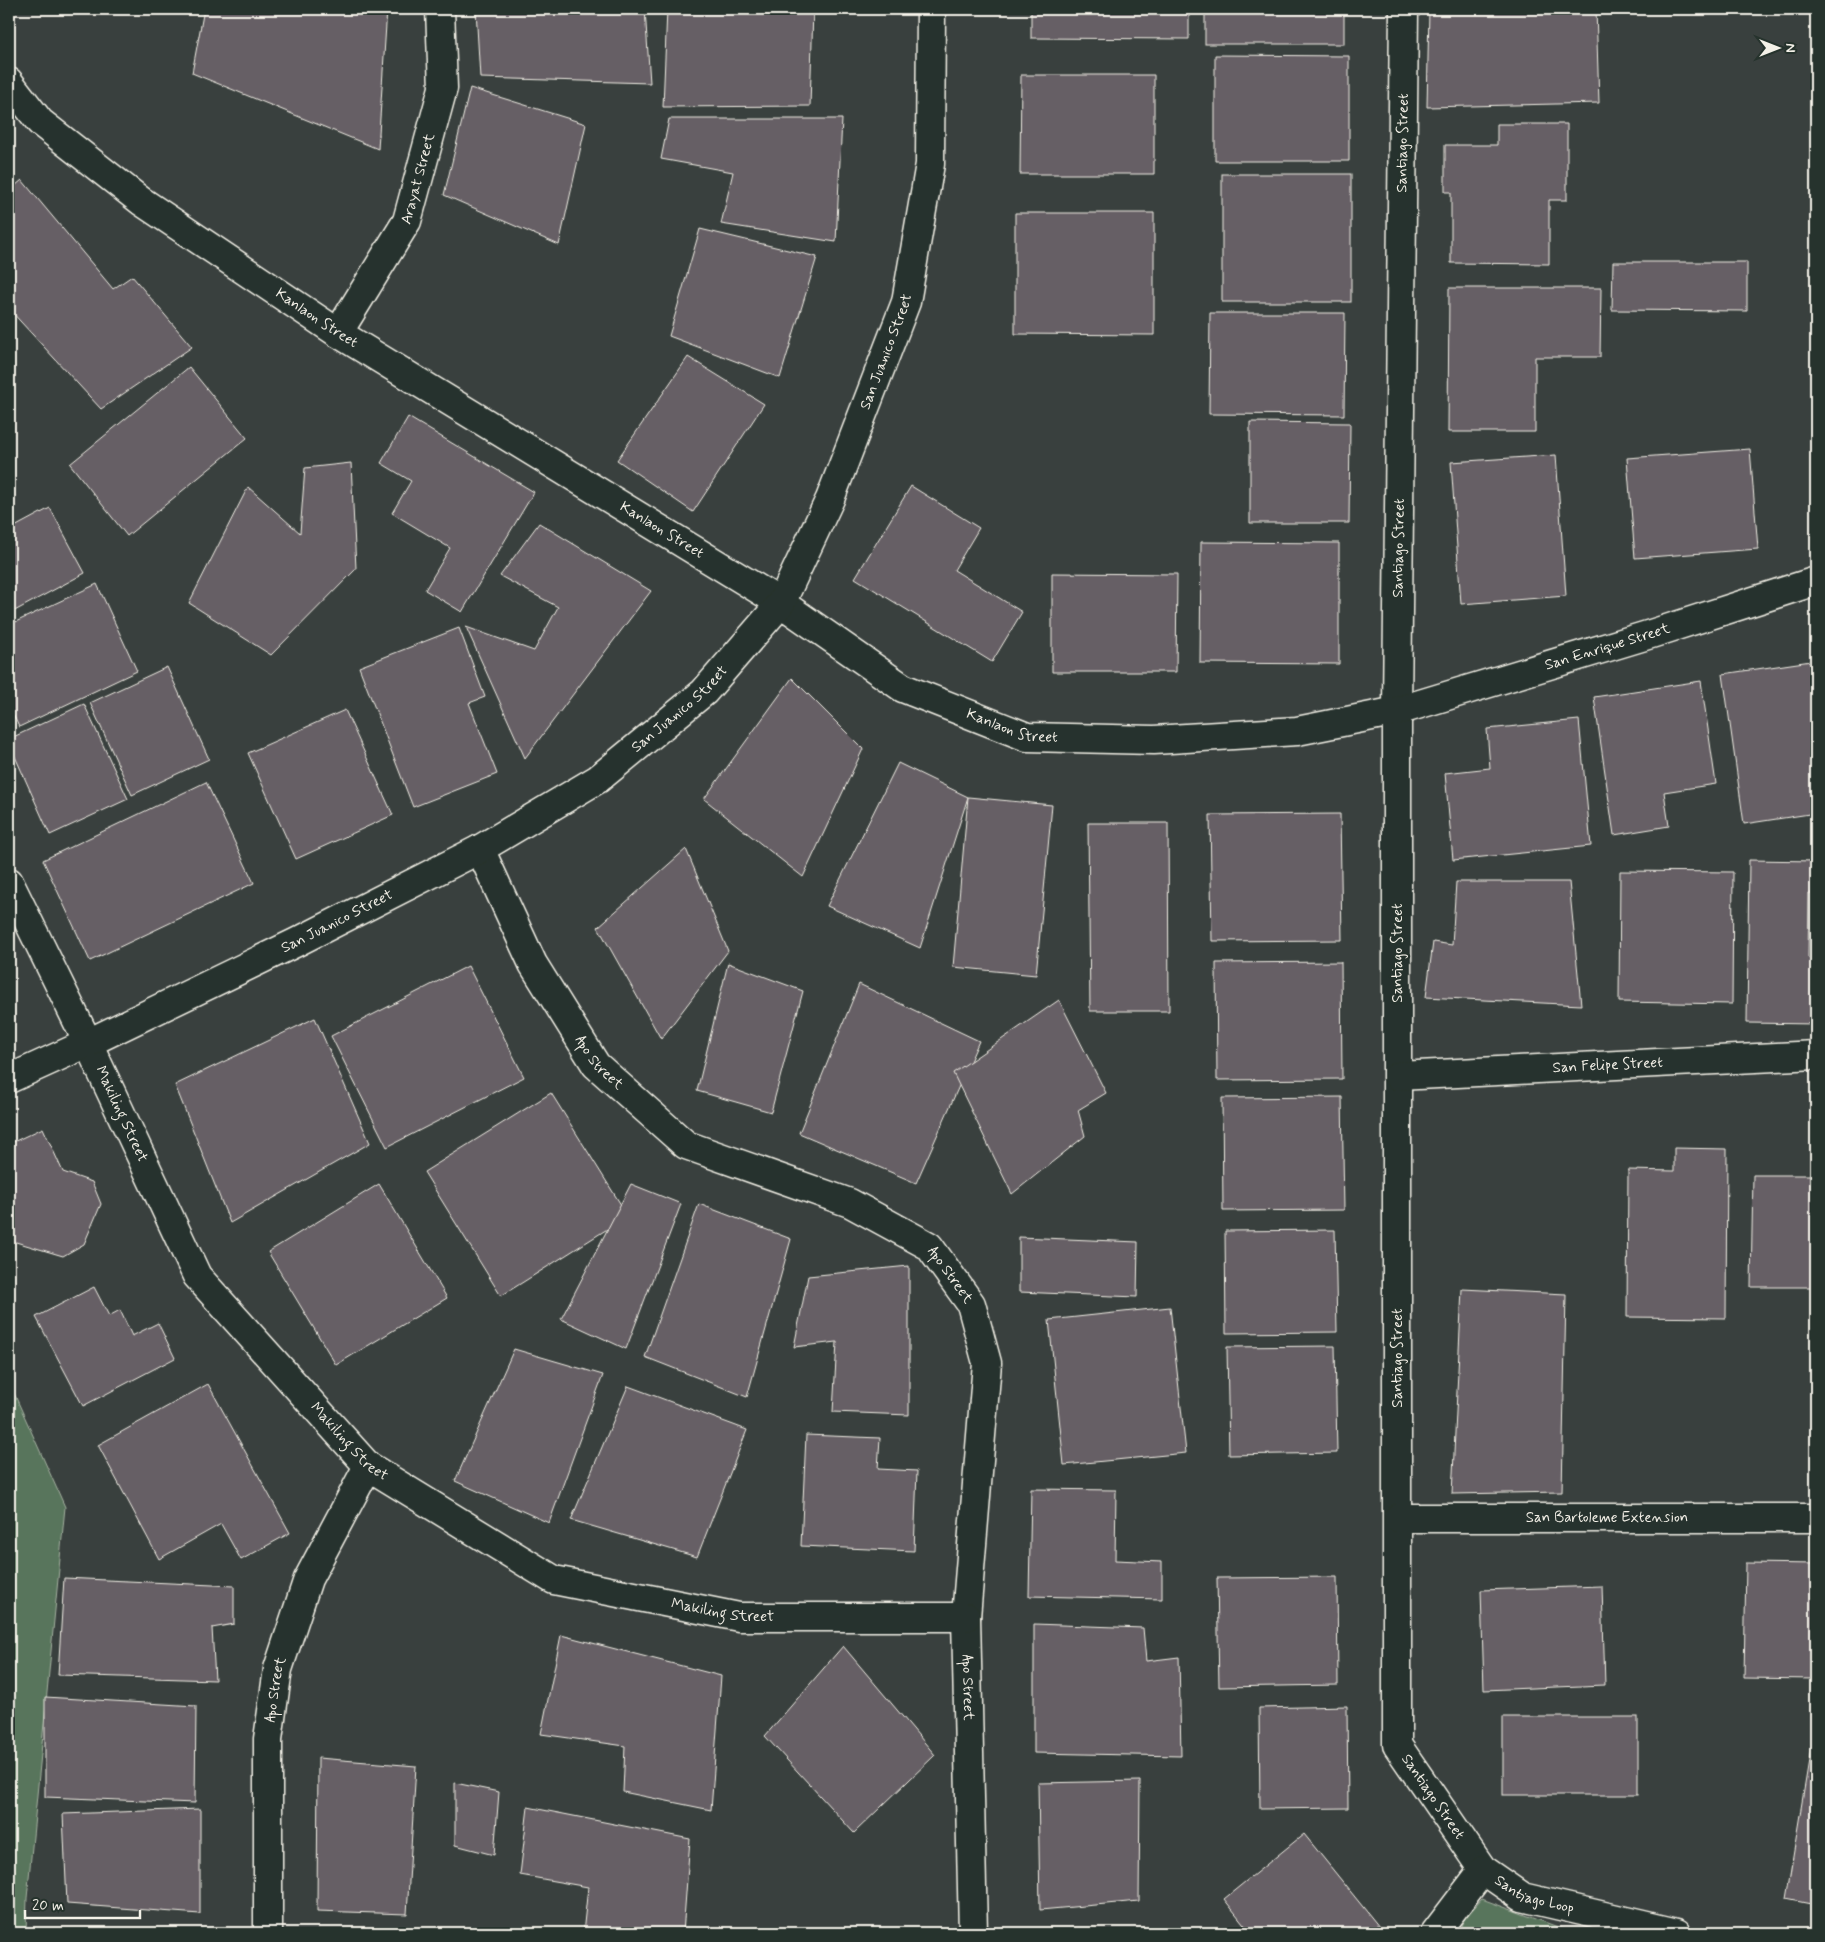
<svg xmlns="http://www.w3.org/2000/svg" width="1825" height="1942" font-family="Mynerve,sans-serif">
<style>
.green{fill:#58745c;stroke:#a6b2a2}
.building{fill:#665e65;stroke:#f4f1e8}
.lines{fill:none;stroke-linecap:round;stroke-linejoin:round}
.minor-casing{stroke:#f4f1e8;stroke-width:31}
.minor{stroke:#26332d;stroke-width:28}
.labels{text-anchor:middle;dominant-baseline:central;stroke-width:4.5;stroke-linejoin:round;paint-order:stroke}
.street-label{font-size:15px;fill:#f4f1e8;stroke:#26332d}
</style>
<rect width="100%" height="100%" fill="#39403e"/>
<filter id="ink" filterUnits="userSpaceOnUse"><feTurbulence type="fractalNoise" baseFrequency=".02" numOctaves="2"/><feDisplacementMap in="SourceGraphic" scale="10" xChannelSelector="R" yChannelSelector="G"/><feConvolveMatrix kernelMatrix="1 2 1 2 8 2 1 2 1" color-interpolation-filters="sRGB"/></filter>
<g filter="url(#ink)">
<!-- green -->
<g class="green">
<polygon points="9,1382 65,1507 27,1898 26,1933 9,1933"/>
<polygon points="1482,1899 1574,1933 1458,1933 1464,1919"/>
</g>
<!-- building -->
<g class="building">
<polygon points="204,9 387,9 378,149 192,73"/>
<polygon points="476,9 645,9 650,83 480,78"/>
<polygon points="667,9 813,9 810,106 663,107"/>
<polygon points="1031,9 1189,9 1189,39 1031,38"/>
<rect x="1205" y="9" width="139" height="35"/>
<polygon points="1429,9 1596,9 1599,103 1427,107"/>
<polygon points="1215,55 1349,56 1349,161 1215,161"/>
<polygon points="1021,75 1154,75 1154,174 1020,174"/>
<polygon points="470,88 586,124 559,245 444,195"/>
<polygon points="669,119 842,119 836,242 721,224 733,172 661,159"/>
<polygon points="1497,124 1567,124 1567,200 1549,200 1549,264 1451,263 1451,192 1445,192 1445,145 1497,145"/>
<rect x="1222" y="174" width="129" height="128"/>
<polygon points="22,180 113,289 132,276 192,347 101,409 9,309 9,191"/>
<polygon points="1015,213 1154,213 1154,335 1015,334"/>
<polygon points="700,229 817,257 780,378 669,336"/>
<polygon points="1613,262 1747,262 1747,311 1612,310"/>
<polygon points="1449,288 1601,288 1600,357 1535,357 1535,432 1448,432"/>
<polygon points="1210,313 1345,313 1344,415 1209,414"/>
<polygon points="688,357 764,404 693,512 617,460"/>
<polygon points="189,367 247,438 127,536 70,464"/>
<polygon points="408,417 534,492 462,612 425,590 450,548 392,513 411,481 381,463"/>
<polygon points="1250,422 1350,423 1349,523 1250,523"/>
<polygon points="1750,449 1758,549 1635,558 1627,458"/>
<polygon points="1556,455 1566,596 1461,604 1451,462"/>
<polygon points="351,463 356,569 271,655 189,603 248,487 300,533 305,468"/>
<polygon points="911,486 979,528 954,570 1022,612 992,662 855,578"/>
<polygon points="50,508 85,573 9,614 9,530"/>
<polygon points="539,523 651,591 525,758 466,627 534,651 558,607 500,576"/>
<polygon points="1201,542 1339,543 1339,664 1200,663"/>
<polygon points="1052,573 1177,574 1176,672 1052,672"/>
<polygon points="97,584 137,671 19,727 9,706 9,625"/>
<polygon points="459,628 485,697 469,703 497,774 413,807 359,667"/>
<polygon points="1811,661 1816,698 1816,813 1744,824 1723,674"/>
<polygon points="167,667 209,759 132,795 90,703"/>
<polygon points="792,678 863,749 803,877 704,799"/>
<polygon points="1701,681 1716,784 1664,792 1669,826 1614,835 1594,697"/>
<polygon points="84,704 128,799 50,835 9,743 9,739"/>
<polygon points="345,710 393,815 296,859 248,753"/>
<polygon points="1579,720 1591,846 1453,860 1445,773 1490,768 1487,729"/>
<polygon points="898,763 968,797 920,948 827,906"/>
<polygon points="206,782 254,883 90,961 43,860"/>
<polygon points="968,797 1052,805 1036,975 953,967"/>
<polygon points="1340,814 1342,940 1212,941 1210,815"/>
<polygon points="1088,823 1168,823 1169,1011 1090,1011"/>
<polygon points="686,849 728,951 661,1039 598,927"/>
<polygon points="1749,860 1816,861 1816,893 1809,893 1808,958 1816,958 1816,1024 1747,1023"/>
<polygon points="1620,871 1733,872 1732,1004 1619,1002"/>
<polygon points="1456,882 1569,882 1581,1005 1426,997 1433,942 1452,945"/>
<polygon points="1341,962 1342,1079 1217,1080 1216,963"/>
<polygon points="728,963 803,991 771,1112 697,1091"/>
<polygon points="468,966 524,1077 387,1147 331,1036"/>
<polygon points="859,984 979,1041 916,1183 799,1133"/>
<polygon points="1059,1000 1106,1093 1078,1110 1085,1136 1012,1194 953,1073"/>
<polygon points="9,1005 15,1020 9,1023"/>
<polygon points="315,1018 370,1143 230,1223 175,1085"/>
<polygon points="551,1093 628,1216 501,1296 424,1172"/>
<polygon points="1342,1097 1344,1210 1223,1211 1222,1098"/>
<polygon points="43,1128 63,1172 92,1182 101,1204 84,1244 63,1256 9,1240 9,1144"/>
<polygon points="1674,1148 1727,1149 1726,1318 1627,1317 1628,1170 1674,1171"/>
<polygon points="1753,1175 1816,1175 1816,1287 1751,1287"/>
<polygon points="379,1184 447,1298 336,1365 268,1252"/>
<polygon points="631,1184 681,1204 626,1349 561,1319"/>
<polygon points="699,1204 791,1239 747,1397 645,1357"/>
<polygon points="1335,1230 1337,1332 1226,1333 1225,1231"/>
<polygon points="1019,1237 1138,1242 1137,1297 1019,1292"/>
<polygon points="909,1266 909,1415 833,1412 837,1342 794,1347 808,1276"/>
<polygon points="94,1287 109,1316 120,1310 132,1336 158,1323 175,1358 83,1406 36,1317"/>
<polygon points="1462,1289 1566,1294 1562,1492 1452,1494"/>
<polygon points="1170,1307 1186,1453 1064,1465 1049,1320"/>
<polygon points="1335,1346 1337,1453 1229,1455 1227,1347"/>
<polygon points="514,1349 603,1375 549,1523 455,1481"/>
<polygon points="208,1384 290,1533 241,1560 221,1524 159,1559 98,1445"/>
<polygon points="628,1386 747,1430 697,1557 571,1520"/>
<polygon points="806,1435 880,1438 878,1469 917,1471 914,1551 801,1546"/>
<polygon points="1031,1489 1116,1490 1115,1560 1162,1562 1162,1599 1029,1596"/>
<polygon points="1746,1563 1816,1564 1816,1679 1744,1678"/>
<polygon points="1337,1577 1338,1685 1219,1687 1217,1578"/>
<polygon points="64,1578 234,1586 234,1624 212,1628 215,1680 58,1675"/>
<polygon points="1602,1586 1605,1685 1484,1690 1481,1590"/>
<polygon points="1034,1624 1143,1628 1146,1661 1179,1657 1181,1756 1034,1753"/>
<polygon points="561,1635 721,1676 711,1810 623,1792 625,1746 541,1734"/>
<polygon points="843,1646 935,1755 854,1833 765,1736"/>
<polygon points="45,1697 196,1706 195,1803 45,1797"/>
<polygon points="1347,1706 1348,1808 1260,1809 1259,1708"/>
<rect x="1503" y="1717" width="135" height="78"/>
<polygon points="1811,1748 1816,1749 1816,1905 1786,1899"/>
<polygon points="318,1758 416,1766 407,1914 317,1911"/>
<polygon points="1140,1781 1139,1901 1040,1910 1038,1783"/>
<polygon points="455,1783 499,1792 494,1855 455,1845"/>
<polygon points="528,1807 690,1839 683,1933 583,1933 588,1887 520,1875"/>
<polygon points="200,1809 200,1914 67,1904 63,1814"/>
<polygon points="1304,1834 1384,1933 1251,1933 1224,1899"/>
</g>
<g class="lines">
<defs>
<g id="minor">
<path id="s1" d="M 1404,9 L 1397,711 L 1397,1745 L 1483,1870 L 1522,1897 L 1677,1933"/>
<path id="s2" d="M 9,82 L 40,122 L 141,201 L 338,333 L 781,603 L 903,688 L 1027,737 L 1154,740 L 1297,731 L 1397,711 L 1651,634 L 1816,581"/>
<path id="s3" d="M 338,333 L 407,221 L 443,88 L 440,9"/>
<path id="s4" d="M 480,849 L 533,964 L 596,1065 L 686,1145 L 850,1203 L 929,1246 L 971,1304 L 987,1363 L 966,1617 L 973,1933"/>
<path id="s5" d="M 9,882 L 88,1043 L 197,1276 L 368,1466 L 554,1580 L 739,1617 L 966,1617"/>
<path id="s6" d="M 1398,1076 L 1816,1055"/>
<path id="s7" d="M 9,1079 L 88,1043 L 297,942 L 480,849 L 598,779 L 704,692 L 781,603 L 830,499 L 906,302 L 930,164 L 931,9"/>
<path id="s8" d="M 1398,1518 L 1816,1518"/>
<path id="s9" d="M 268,1933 L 268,1739 L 278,1669 L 308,1579 L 368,1466"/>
<polyline points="1435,1933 1483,1870"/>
</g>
</defs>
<!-- minor casing -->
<use href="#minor" class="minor-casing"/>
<!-- minor -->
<use href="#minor" class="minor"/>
</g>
</g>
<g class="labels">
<!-- street labels -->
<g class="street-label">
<text transform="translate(1403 143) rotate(-89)">Santiago Street</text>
<text stroke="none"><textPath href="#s3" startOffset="175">Arayat Street</textPath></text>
<text stroke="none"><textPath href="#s2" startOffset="390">Kanlaon Street</textPath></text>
<text stroke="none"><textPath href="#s7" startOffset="1189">San Juanico Street</textPath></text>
<text stroke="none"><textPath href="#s2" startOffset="795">Kanlaon Street</textPath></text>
<text transform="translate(1399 548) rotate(-89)">Santiago Street</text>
<text stroke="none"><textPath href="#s2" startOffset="1809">San Enrique Street</textPath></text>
<text stroke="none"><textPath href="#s7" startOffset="769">San Juanico Street</textPath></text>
<text stroke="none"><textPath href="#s2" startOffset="1200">Kanlaon Street</textPath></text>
<text stroke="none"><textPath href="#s7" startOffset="364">San Juanico Street</textPath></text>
<text transform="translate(1398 953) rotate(-90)">Santiago Street</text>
<text stroke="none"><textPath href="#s4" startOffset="246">Apo Street</textPath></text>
<text stroke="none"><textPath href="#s6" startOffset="210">San Felipe Street</textPath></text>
<text stroke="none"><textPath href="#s5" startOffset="258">Makiling Street</textPath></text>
<text stroke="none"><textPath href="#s4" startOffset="666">Apo Street</textPath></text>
<text transform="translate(1398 1358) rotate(-90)">Santiago Street</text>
<text stroke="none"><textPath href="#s5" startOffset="662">Makiling Street</textPath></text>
<text stroke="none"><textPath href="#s8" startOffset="209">San Bartoleme Extension</textPath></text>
<text stroke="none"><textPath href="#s5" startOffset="1082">Makiling Street</textPath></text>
<text stroke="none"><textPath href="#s4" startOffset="1088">Apo Street</textPath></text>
<text stroke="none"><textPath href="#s9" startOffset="244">Apo Street</textPath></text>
<text stroke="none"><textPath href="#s1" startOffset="1799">Santiago Street</textPath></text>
<text stroke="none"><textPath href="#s1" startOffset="1946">Santiago Loop</textPath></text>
</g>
</g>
<!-- margin -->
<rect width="1825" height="1942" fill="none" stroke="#26332d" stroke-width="30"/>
<rect x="15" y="15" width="1795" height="1912" fill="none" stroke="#f4f1e8" stroke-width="2" filter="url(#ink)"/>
<!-- north arrow -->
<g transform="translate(1778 48) rotate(90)" stroke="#26332d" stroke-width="4" paint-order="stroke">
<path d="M0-4L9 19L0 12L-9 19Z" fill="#f4f1e8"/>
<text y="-8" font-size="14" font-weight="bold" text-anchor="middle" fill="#f4f1e8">N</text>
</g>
<!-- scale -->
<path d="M25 1910v8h115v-8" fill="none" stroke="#f4f1e8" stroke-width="2.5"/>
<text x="32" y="1910" font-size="15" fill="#f4f1e8" stroke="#26332d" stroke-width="4" paint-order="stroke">20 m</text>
</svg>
